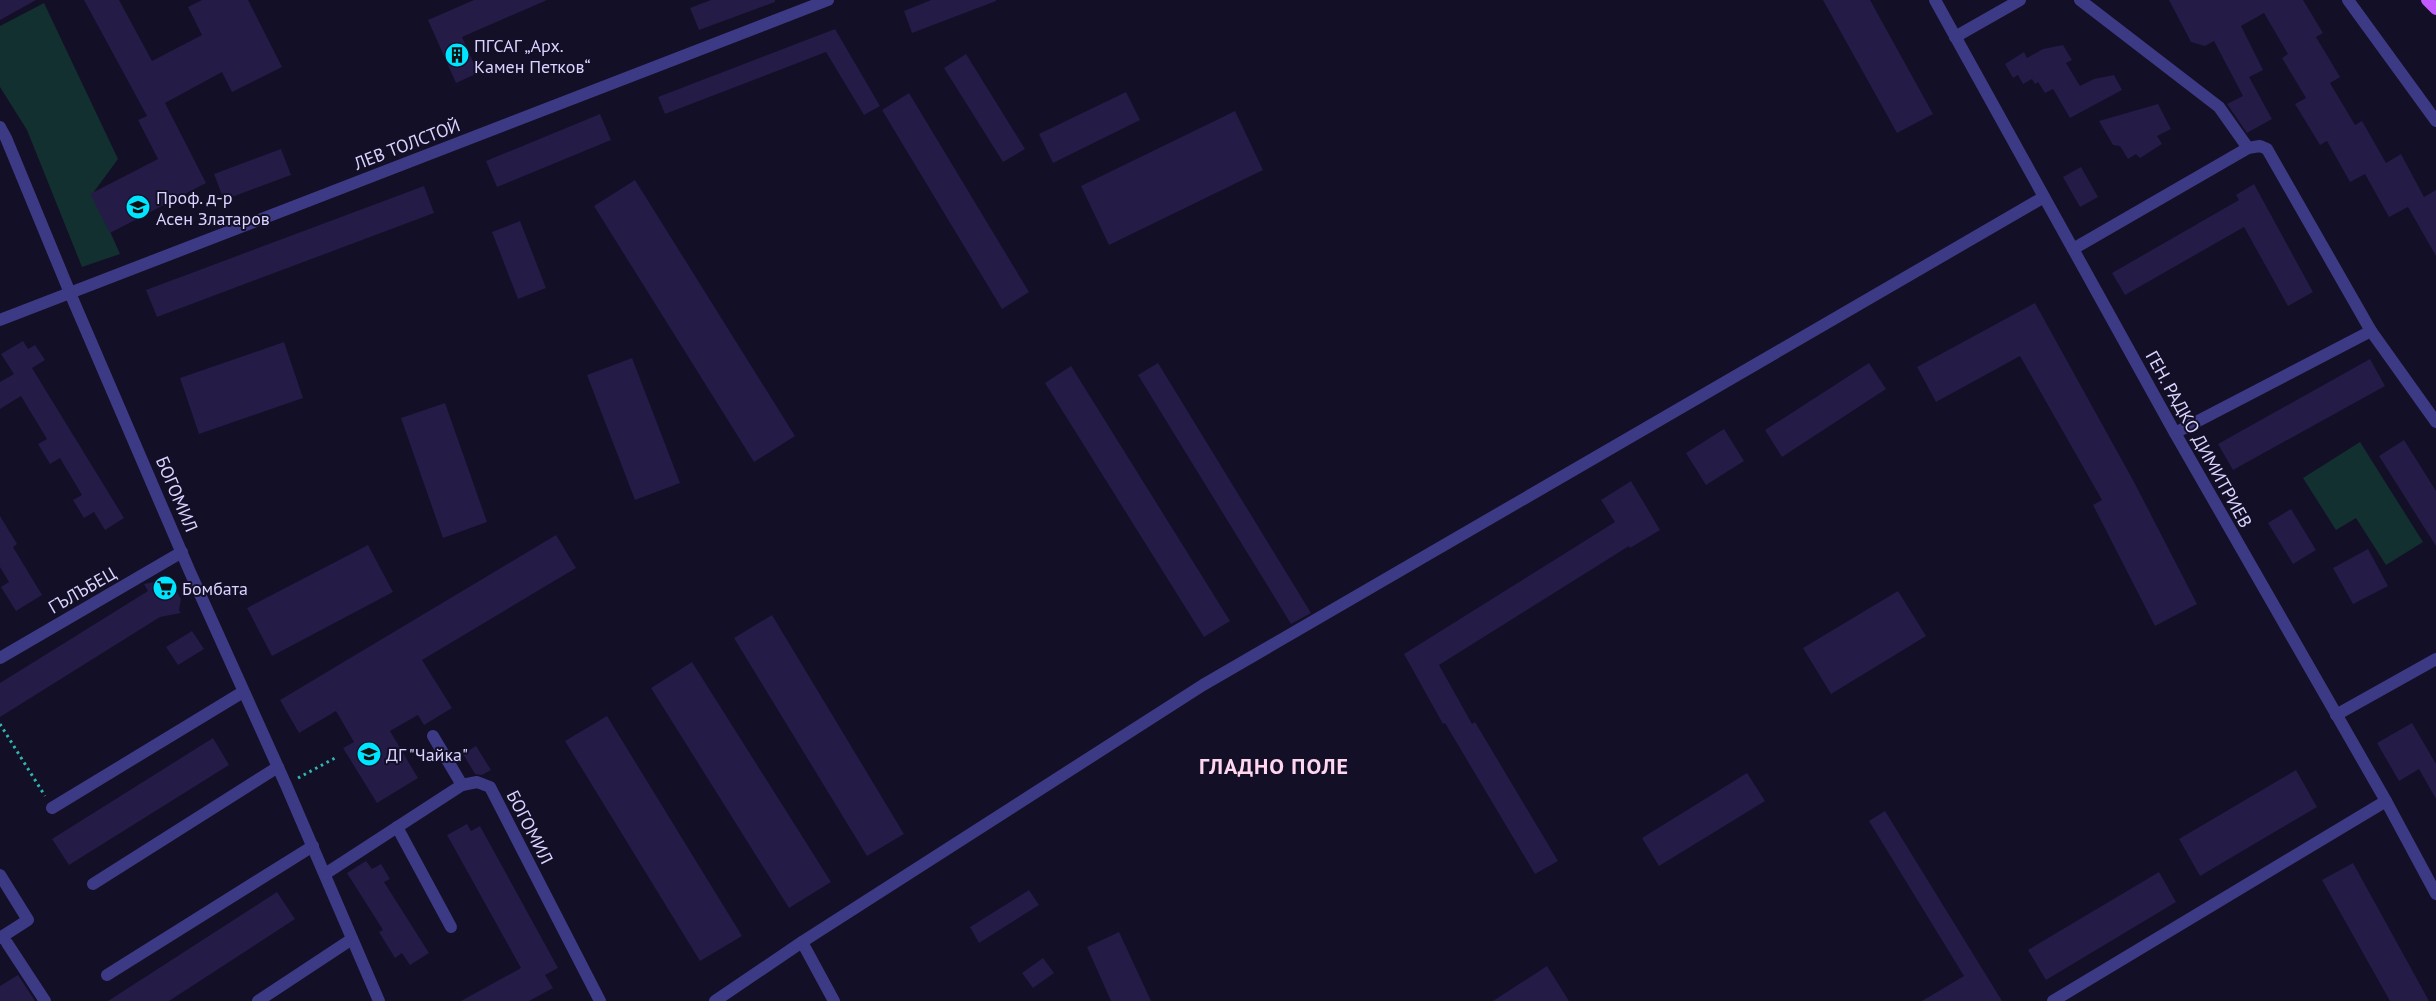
<svg xmlns="http://www.w3.org/2000/svg" width="2436" height="1001" font-family="'PT Sans',sans-serif">
<style>
.green{fill:#12302f}
.building{fill:#241b47}
.lines{fill:none;stroke-linecap:round;stroke-linejoin:round}
.path{stroke:#2fb8b0;stroke-width:3;stroke-dasharray:2.5 4;stroke-linecap:butt}
.minor{stroke:#3d3a85;stroke-width:12}
.major{stroke:#c25bff;stroke-width:12}
.labels{text-anchor:middle;dominant-baseline:central;stroke-width:4;stroke-linejoin:round;paint-order:stroke}
.poi-label{font-size:18px;fill:#d9d4ff;stroke:#130f26;text-anchor:start}
.street-label{font-size:18px;fill:#d9d4ff;stroke:#130f26}
.district-label{font-size:22px;font-weight:bold;letter-spacing:1px;fill:#ffd6f0;stroke:#130f26}
</style>
<rect width="100%" height="100%" fill="#130f26"/>
<!-- green -->
<g class="green">
<polygon points="44,3 118,159 93,193 120,254 82,267 27,130 0,87 0,26"/>
<polygon points="2360,442 2423,542 2386,565 2356,518 2336,530 2303,478"/>
</g>
<!-- building -->
<g class="building">
<polygon points="0,0 36,0 0,20"/>
<polygon points="84,0 119,0 152,61 202,35 188,7 202,0 248,0 282,67 232,92 222,72 165,103 206,183 110,233 90,194 158,159 138,120 147,116"/>
<polygon points="474,0 547,0 462,37 478,73 456,83 428,20"/>
<polygon points="711,0 775,0 775,2 699,30 690,8"/>
<polygon points="931,0 996,0 996,1 912,33 904,11"/>
<polygon points="1823,0 1870,0 1933,114 1897,133"/>
<polygon points="2169,0 2303,0 2323,33 2316,37 2340,77 2330,83 2355,125 2362,121 2386,163 2401,154 2424,197 2436,190 2436,256 2408,207 2389,217 2365,174 2350,182 2327,141 2320,145 2295,104 2306,98 2282,58 2288,54 2264,13 2241,26 2263,70 2249,77 2272,119 2247,133 2227,104 2243,96 2214,41 2205,46 2191,42"/>
<polygon points="835,29 880,106 864,115 826,52 665,114 658,97"/>
<polygon points="2063,45 2072,60 2066,63 2080,86 2094,79 2114,75 2122,90 2070,118 2053,89 2045,93 2038,82 2035,84 2032,79 2023,84 2018,75 2013,78 2005,64 2024,52 2027,58 2043,49"/>
<polygon points="966,54 1025,149 1003,162 944,68"/>
<polygon points="1126,92 1140,120 1053,163 1039,134"/>
<polygon points="909,93 1029,292 1002,309 882,110"/>
<polygon points="2158,104 2171,129 2157,136 2162,144 2140,158 2136,154 2128,159 2120,146 2113,145 2099,121"/>
<polygon points="1235,111 1263,170 1109,245 1081,186"/>
<polygon points="600,114 611,140 497,187 486,161"/>
<polygon points="281,149 291,175 224,200 214,174"/>
<polygon points="2081,167 2098,197 2080,207 2063,177"/>
<polygon points="635,180 795,436 754,462 594,206"/>
<polygon points="2254,184 2313,292 2288,306 2244,227 2125,295 2112,273 2239,200 2236,195"/>
<polygon points="424,186 434,213 157,317 146,290"/>
<polygon points="520,221 546,288 518,299 492,232"/>
<polygon points="2035,303 2134,482 2197,604 2155,626 2093,505 2102,500 2020,356 1936,402 1917,367"/>
<polygon points="23,341 28,349 35,345 45,360 32,368 124,518 105,530 94,512 84,518 73,500 82,495 60,458 50,464 38,444 47,439 21,396 0,409 0,382 14,374 1,354"/>
<polygon points="284,342 303,398 199,434 180,378"/>
<polygon points="632,358 680,483 635,500 587,375"/>
<polygon points="2370,359 2385,386 2233,470 2218,444"/>
<polygon points="1158,363 1311,613 1291,624 1138,375"/>
<polygon points="1869,363 1886,389 1782,457 1765,430"/>
<polygon points="1071,366 1230,621 1204,637 1045,383"/>
<polygon points="445,403 487,522 443,538 401,418"/>
<polygon points="1724,429 1744,461 1706,485 1686,453"/>
<polygon points="2404,440 2436,491 2436,546 2379,456"/>
<polygon points="1631,481 1660,530 1630,548 1629,546 1439,665 1472,724 1475,722 1558,861 1535,874 1445,723 1443,724 1404,654 1615,522 1601,500"/>
<polygon points="2291,509 2316,550 2293,564 2268,523"/>
<polygon points="0,516 17,544 13,547 19,557 42,595 16,611 1,587 9,582 0,567"/>
<polygon points="556,535 576,568 422,660 452,708 424,725 418,715 390,731 418,778 377,803 343,748 354,742 336,711 299,733 280,700"/>
<polygon points="368,545 393,592 272,656 247,608"/>
<polygon points="2368,549 2388,586 2353,604 2333,568"/>
<polygon points="155,582 167,584 177,592 181,599 179,610 181,613 160,617 0,717 0,683 148,591 144,584"/>
<polygon points="1898,591 1926,636 1831,694 1803,648"/>
<polygon points="772,615 904,834 867,856 734,638"/>
<polygon points="192,631 204,649 178,665 166,647"/>
<polygon points="692,662 831,882 789,908 651,688"/>
<polygon points="607,716 742,936 700,961 565,741"/>
<polygon points="2412,723 2436,764 2436,799 2419,769 2399,781 2377,743"/>
<polygon points="213,738 229,765 69,865 52,839"/>
<polygon points="476,746 491,770 482,775 475,774 463,754"/>
<polygon points="2296,770 2317,807 2200,876 2179,839"/>
<polygon points="1747,773 1765,801 1659,866 1642,838"/>
<polygon points="1885,811 2002,1001 1922,1001 1964,976 1869,821"/>
<polygon points="467,824 471,831 480,826 558,968 545,975 553,988 529,1001 461,1001 521,968 447,835"/>
<polygon points="366,861 372,869 381,864 390,879 384,882 429,953 410,965 402,953 395,958 379,932 383,930 347,873"/>
<polygon points="2353,863 2429,1001 2390,1001 2322,880"/>
<polygon points="2159,872 2176,902 2046,980 2028,950"/>
<polygon points="1029,890 1039,905 979,943 970,927"/>
<polygon points="277,892 295,919 169,1001 108,1001"/>
<polygon points="1119,932 1151,1001 1111,1001 1087,947"/>
<polygon points="1043,958 1054,973 1033,988 1022,973"/>
<polygon points="1547,966 1569,1001 1493,1001"/>
<polygon points="18,975 35,1001 0,1001 0,986"/>
</g>
<g class="lines">
<!-- path -->
<g class="path">
<polyline points="0,724 45,796"/>
<polyline points="298,778 335,758"/>
</g>
<!-- minor -->
<g class="minor">
<polyline points="1935,0 2175,433 2386,801 2436,894"/>
<polyline points="2080,0 2219,107 2248,148 2260,146 2267,149 2371,331 2436,422"/>
<polyline points="2348,0 2436,121"/>
<polyline points="1955,37 2020,0"/>
<polyline points="0,127 6,138 70,293 190,572 286,785 379,1001"/>
<polyline points="2073,249 2248,148"/>
<polyline points="0,320 828,0"/>
<polyline points="2175,433 2371,331"/>
<polyline points="0,658 182,552"/>
<polyline points="2336,715 2436,659"/>
<polyline points="433,736 462,785"/>
<polyline points="52,808 243,692"/>
<polyline points="397,827 451,927"/>
<polyline points="325,874 462,785 477,782 490,787 600,1001"/>
<polyline points="0,875 28,920 0,938"/>
<polyline points="93,884 278,767"/>
<polyline points="802,942 834,1001"/>
<polyline points="7,943 45,1001"/>
<polyline points="107,975 313,846"/>
<polyline points="258,1001 352,939"/>
<polyline points="715,1001 802,942 1203,685 2044,197"/>
<polyline points="2053,1001 2386,801"/>
</g>
<!-- major -->
<polyline class="major" points="2427,0 2436,9"/>
</g>
<!-- icons -->
<defs>
<symbol id="building-disc" viewBox="-11 -11 22 22"><circle r="9.5" fill="#00e5ff" stroke="#130f26"/><path d="M-4-6H4V6H1V3H-1V6H-4ZM-2.5-4.3h1.7v1.8h-1.7ZM.8-4.3h1.7v1.8H.8ZM-2.5-1h1.7V.8h-1.7ZM.8-1h1.7V.8H.8Z" fill="#111"/></symbol>
<symbol id="school-disc" viewBox="-11 -11 22 22"><circle r="9.5" fill="#00e5ff" stroke="#130f26"/><path d="M0-5L7-2L0 1L-7-2ZM-4 1L0 2.5L4 1V4Q0 6-4 4Z" fill="#111"/></symbol>
<symbol id="supermarket-disc" viewBox="-11 -11 22 22"><circle r="9.5" fill="#00e5ff" stroke="#130f26"/><path d="M-6-5.5h2.5l.6 2H6L4.5 2H-2.5L-4.4-4H-6ZM-1.5 3.2a1.3 1.3 0 1 0 .1 0ZM3 3.2a1.3 1.3 0 1 0 .1 0Z" fill="#111"/></symbol>
</defs>
<g fill-rule="evenodd">
<use href="#building-disc" x="443" y="41" width="28" height="28"/>
<use href="#school-disc" x="124" y="193" width="28" height="28"/>
<use href="#supermarket-disc" x="151" y="574" width="28" height="28"/>
<use href="#school-disc" x="355" y="740" width="28" height="28"/>
</g>
<g class="labels">
<!-- poi labels -->
<g class="poi-label">
<text x="474" y="45">ПГСАГ „Арх.<tspan x="474" dy="21">Камен Петков“</tspan></text>
<text x="156" y="197">Проф. д-р<tspan x="156" dy="21">Асен Златаров</tspan></text>
<text x="182" y="588">Бомбата</text>
<text x="386" y="754">ДГ "Чайка"</text>
</g>
<!-- street labels -->
<g class="street-label">
<text transform="translate(407 144) rotate(-21)">ЛЕВ ТОЛСТОЙ</text>
<text transform="translate(2199 439) rotate(61)">ГЕН. РАДКО ДИМИТРИЕВ</text>
<text transform="translate(177 494) rotate(67)">БОГОМИЛ</text>
<text transform="translate(82 590) rotate(-30)">ГЪЛЪБЕЦ</text>
<text transform="translate(530 827) rotate(63)">БОГОМИЛ</text>
</g>
<!-- district labels -->
<g class="district-label">
<text x="1274" y="766">ГЛАДНО ПОЛЕ</text>
</g>
</g>
</svg>
